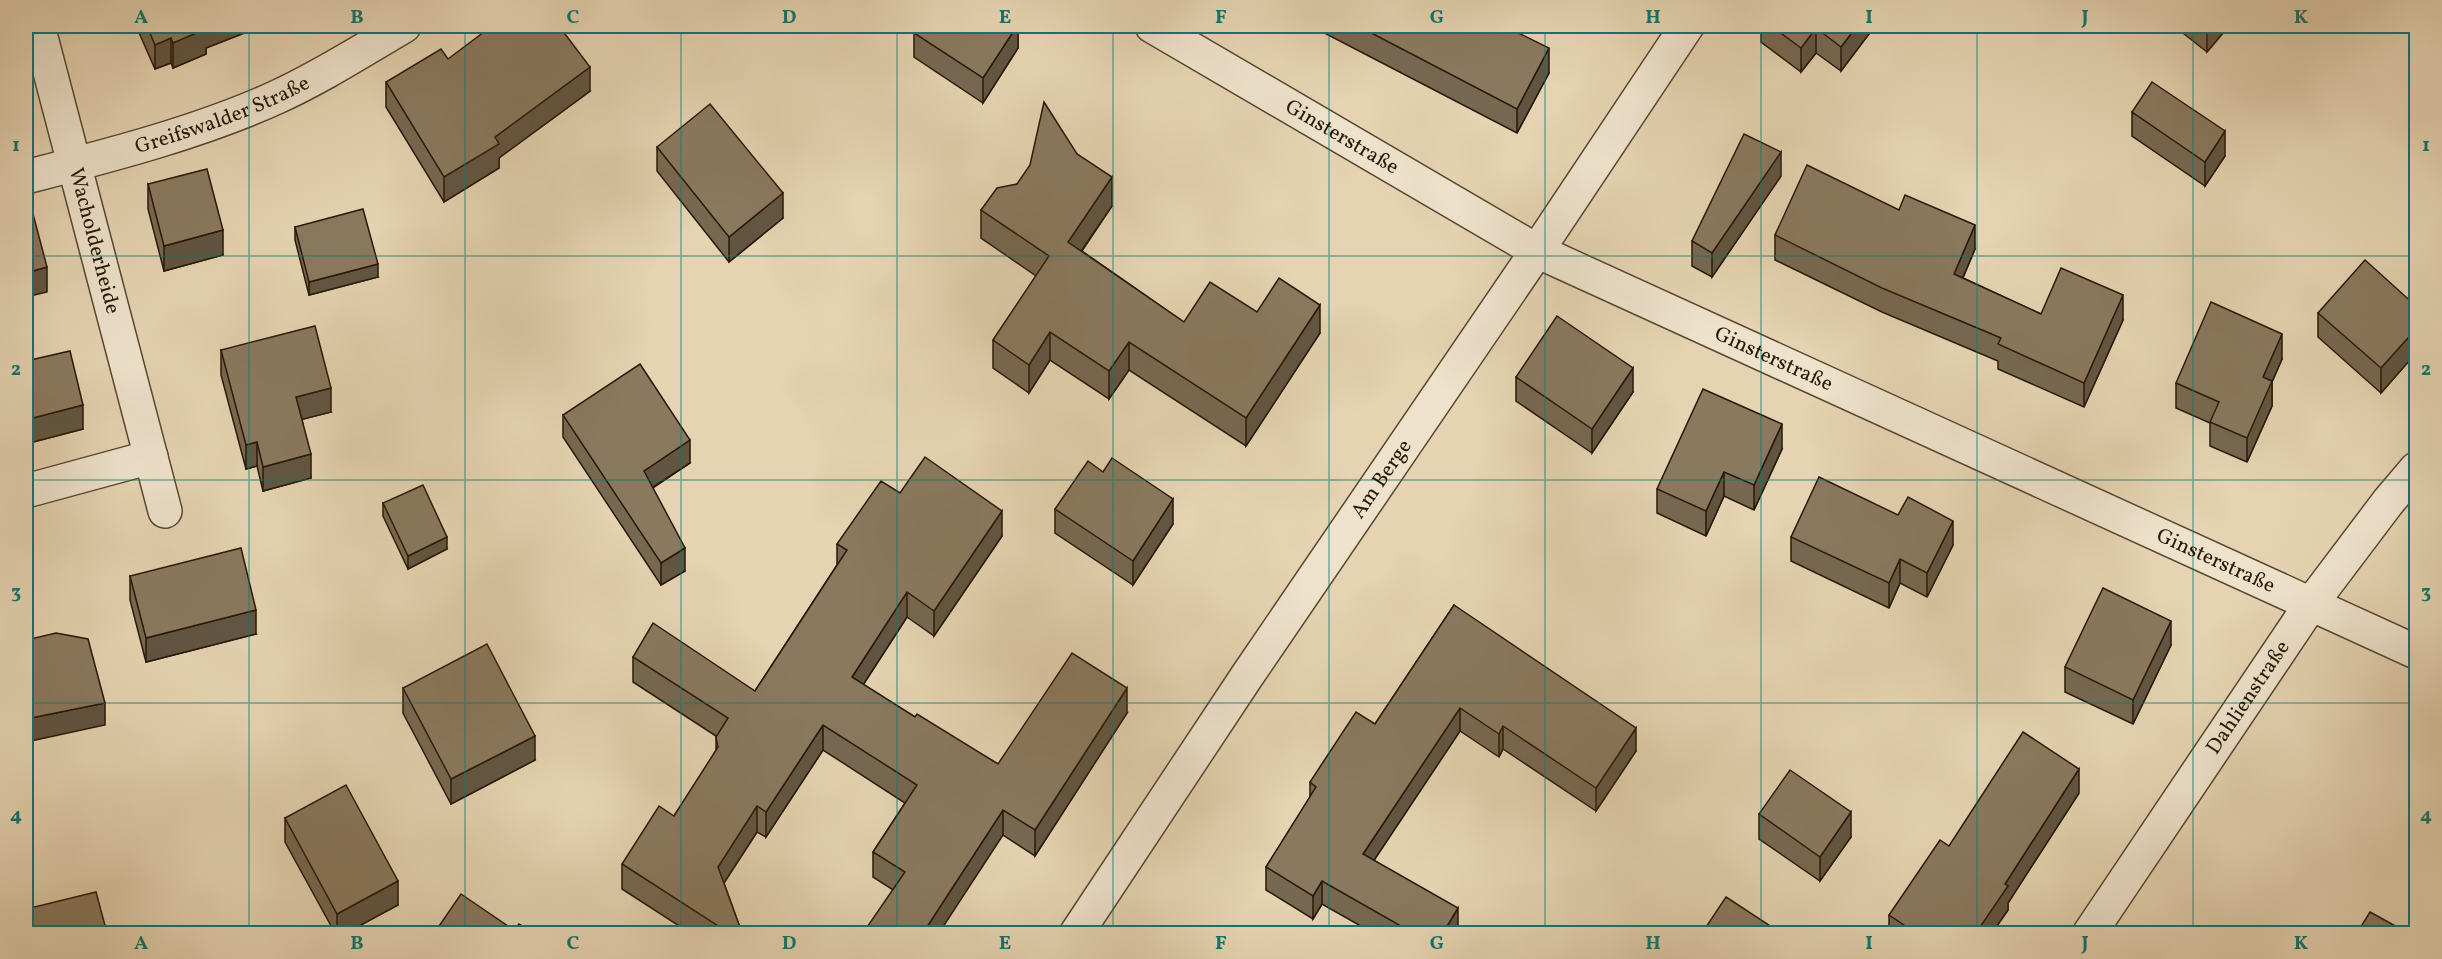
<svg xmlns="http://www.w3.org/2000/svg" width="2442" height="959" font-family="Vollkorn,serif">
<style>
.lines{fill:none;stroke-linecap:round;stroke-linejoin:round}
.minor-casing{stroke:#574731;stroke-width:36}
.minor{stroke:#eee2cc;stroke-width:33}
.wall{fill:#776852;stroke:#281806;stroke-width:1.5}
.shaded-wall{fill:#615542;stroke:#281806;stroke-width:1.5}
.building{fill:#8a795f;stroke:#281806;stroke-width:1.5}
.grid{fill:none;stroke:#0f766e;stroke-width:1.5;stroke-opacity:0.55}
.labels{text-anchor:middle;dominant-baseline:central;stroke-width:6;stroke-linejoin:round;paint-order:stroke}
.street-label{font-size:21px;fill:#281806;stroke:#eee2cc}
.neatline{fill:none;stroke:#0f766e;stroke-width:2}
.grid-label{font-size:20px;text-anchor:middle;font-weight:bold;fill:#0f766e}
</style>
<rect width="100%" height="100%" fill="#e5d3b1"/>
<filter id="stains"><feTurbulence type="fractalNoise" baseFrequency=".00333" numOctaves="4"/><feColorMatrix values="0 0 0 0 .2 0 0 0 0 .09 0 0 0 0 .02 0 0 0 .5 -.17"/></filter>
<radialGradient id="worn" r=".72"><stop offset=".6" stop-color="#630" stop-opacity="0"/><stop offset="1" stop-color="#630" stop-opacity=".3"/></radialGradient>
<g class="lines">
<defs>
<g id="minor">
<path id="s1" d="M 38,26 L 165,511"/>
<path id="s2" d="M 1152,26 L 1537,251 L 2416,652"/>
<path id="s3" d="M 26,177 C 107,156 201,132 277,97 C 321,77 363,50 404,26"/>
<polyline points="26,491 151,457"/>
<path id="s4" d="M 1076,934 L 1247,676 L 1537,251 L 1687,26"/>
<path id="s5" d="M 2089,934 L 2311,604 L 2388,502 L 2416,469"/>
</g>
</defs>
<!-- minor casing -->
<use href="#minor" class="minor-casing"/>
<!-- minor -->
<use href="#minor" class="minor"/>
</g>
<!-- wall -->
<g class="wall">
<polygon points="136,26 262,26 206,48 206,54 173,68 171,63 155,69"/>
<polygon points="1018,26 1018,48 983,103 914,57 914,33"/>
<polygon points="1311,26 1504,26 1549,73 1517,133"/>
<polygon points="1761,26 1875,26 1841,71 1816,53 1801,72 1761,42"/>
<polygon points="2174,26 2229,26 2207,52"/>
<polygon points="2410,26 2416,26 2416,32"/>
<polygon points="448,59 590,91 499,158 499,168 444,202 386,107 386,82"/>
<polygon points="2132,112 2225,156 2205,186 2132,136"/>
<polygon points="657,147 783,218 729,262 657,171"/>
<polygon points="1077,154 1112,206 1082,251 1184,322 1257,312 1320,333 1246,446 1129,370 1109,399 1050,360 1029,393 993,368 993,340 1036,276 981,238 981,210 1017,184"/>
<polygon points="1781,176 1712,277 1692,266 1692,241"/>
<polygon points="148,184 223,255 164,271 148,209"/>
<polygon points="295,227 378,277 309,295 295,240"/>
<polygon points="1775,235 1975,249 1963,278 2041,314 2123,320 2084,407 1998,369 1998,361 1882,312 1775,260"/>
<polygon points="2416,306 2416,353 2381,393 2318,337 2318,313"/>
<polygon points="221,350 331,412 302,419 311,478 263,491 257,466 246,469 221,375"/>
<polygon points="2282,359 2272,382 2272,406 2247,462 2210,446 2210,423 2176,408 2176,383"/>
<polygon points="26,361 83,429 33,442 29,425"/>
<polygon points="1516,377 1633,392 1592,453 1516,401"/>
<polygon points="563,415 690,463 653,488 685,571 661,585 563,437"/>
<polygon points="1782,449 1754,510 1724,496 1706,536 1657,513 1657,489"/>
<polygon points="1103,472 1173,524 1133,585 1055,533 1055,509"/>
<polygon points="900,493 1002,536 934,636 907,617 863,685 915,717 998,764 1127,713 1035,856 1003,835 893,890 873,877 873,852 905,803 823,750 766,837 757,832 724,883 742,933 690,933 622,889 622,864 674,816 716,751 716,736 633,682 633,657 755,691 837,565 837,544"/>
<polygon points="383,503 447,549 408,569 383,516"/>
<polygon points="1898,515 1953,545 1927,597 1900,583 1889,608 1791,561 1791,537"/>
<polygon points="130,576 256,634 146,662 130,600"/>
<polygon points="1454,605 1636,751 1596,811 1503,749 1499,757 1460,731 1374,860 1458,932 1457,933 1373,933 1322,904 1313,919 1266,890 1266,867 1310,798 1310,782 1375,724"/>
<polygon points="2171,645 2133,724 2065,692 2065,667"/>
<polygon points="403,688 535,760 451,804 403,713"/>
<polygon points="2079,793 2008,903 2008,910 1992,933 1889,933 1889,915"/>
<polygon points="1759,814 1851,837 1820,881 1759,839"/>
<polygon points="285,818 398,905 346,933 335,933 285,842"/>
<polygon points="26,909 107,933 26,933"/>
</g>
<!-- shaded-wall -->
<g class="shaded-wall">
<polygon points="205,26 262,26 206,48 206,54 173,68 173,43"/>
<polygon points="1017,26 1018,26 1018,48 983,103 983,78"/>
<polygon points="1857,26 1875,26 1841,71 1841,47"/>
<polygon points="2209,26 2229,26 2207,52 2207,28"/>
<polygon points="1816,28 1816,53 1801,72 1801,48"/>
<polygon points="171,38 171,63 155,69 155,45"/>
<polygon points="1549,48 1549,73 1517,133 1517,109"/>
<polygon points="590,67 590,91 499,158 499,168 444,202 444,177 495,137"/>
<polygon points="2225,131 2225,156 2205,186 2205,162"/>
<polygon points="1781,152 1781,176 1712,277 1712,253"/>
<polygon points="1112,177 1112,206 1068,270 1068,242"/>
<polygon points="783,193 783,218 729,262 729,237"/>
<polygon points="1975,225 1975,249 1954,298 1954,274"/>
<polygon points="223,230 223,255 164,271 164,246"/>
<polygon points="378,264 378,277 309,295 309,282"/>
<polygon points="47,267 47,292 26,297 26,273"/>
<polygon points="2123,295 2123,320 2084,407 2084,383"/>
<polygon points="1320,305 1320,333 1246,446 1246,418"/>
<polygon points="2416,329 2416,353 2381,393 2381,368"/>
<polygon points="1050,332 1050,360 1029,393 1029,365"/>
<polygon points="2282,334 2282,359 2272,382 2272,406 2247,462 2247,438 2263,377"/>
<polygon points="1129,342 1129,370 1109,399 1109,371"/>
<polygon points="1633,368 1633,392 1592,453 1592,429"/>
<polygon points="331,388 331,412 296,421 296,397"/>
<polygon points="29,400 29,425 26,426 26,401"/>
<polygon points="83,405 83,429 33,442 33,418"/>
<polygon points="1782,424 1782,449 1754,510 1754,485"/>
<polygon points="690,440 690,463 644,493 644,471"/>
<polygon points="257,442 257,466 246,469 246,445"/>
<polygon points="311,454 311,478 263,491 263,467"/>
<polygon points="1724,472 1724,496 1706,536 1706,511"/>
<polygon points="1173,499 1173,524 1133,585 1133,561"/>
<polygon points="1002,511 1002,536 934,636 934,611"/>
<polygon points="1953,521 1953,545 1927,597 1927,573"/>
<polygon points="447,537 447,549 408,569 408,556"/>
<polygon points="685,548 685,571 661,585 661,563"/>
<polygon points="1900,559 1900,583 1889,608 1889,583"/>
<polygon points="907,592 907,617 852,702 852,677"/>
<polygon points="256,610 256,634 146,662 146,638"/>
<polygon points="2171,621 2171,645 2133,724 2133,700"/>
<polygon points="1127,688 1127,713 1035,856 1035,830"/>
<polygon points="105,703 105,725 26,742 26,719"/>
<polygon points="1460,708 1460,731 1363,877 1363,854"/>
<polygon points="823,725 823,750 766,837 766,812"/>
<polygon points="1503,726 1503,749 1499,757 1499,734"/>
<polygon points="1636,728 1636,751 1596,811 1596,788"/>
<polygon points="535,736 535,760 451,804 451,779"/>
<polygon points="2079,769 2079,793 2008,903 2008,910 1992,933 1976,933 2005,884"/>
<polygon points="757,806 757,832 718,892 718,867"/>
<polygon points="1003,810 1003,835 939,933 923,933"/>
<polygon points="1851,812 1851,837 1820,881 1820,857"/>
<polygon points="398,881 398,905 346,933 337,933 337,914"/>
<polygon points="1322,881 1322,904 1313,919 1313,896"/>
<polygon points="1458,908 1458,932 1457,933 1443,933"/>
</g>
<!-- building -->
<g class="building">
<polygon points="147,26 205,26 206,29 173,43 171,38 155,45"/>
<polygon points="492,26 559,26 590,67 495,137 499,144 444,177 386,82 441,49 448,59"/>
<polygon points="918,26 1017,26 983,78 914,33"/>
<polygon points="1358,26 1504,26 1549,48 1517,109"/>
<polygon points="1771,26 1857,26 1841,47 1816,28 1801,48"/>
<polygon points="2152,82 2225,131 2205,162 2132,112"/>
<polygon points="1044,102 1077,154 1112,177 1068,242 1184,322 1210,282 1257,312 1279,278 1320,305 1246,418 1129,342 1109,371 1050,332 1029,365 993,340 1049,256 981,210 997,188 1017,184 1030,165"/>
<polygon points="710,104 783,193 729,237 657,147"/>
<polygon points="1744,134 1781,152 1712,253 1692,241"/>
<polygon points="1807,165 1899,210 1905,195 1975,225 1954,274 2041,314 2061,268 2123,295 2084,383 1998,344 2001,338 1882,288 1775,235"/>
<polygon points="207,169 223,230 164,246 148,184"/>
<polygon points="363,209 378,264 309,282 295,227"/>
<polygon points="33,214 47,267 26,273 26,216"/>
<polygon points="2365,260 2416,306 2416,329 2381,368 2318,313"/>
<polygon points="2211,302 2282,334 2263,377 2272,381 2247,438 2210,422 2219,402 2176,383"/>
<polygon points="1557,316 1633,368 1592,429 1516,377"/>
<polygon points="315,326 331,388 296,397 311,454 263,467 257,442 246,445 221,350"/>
<polygon points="70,351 83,405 33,418 29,400 26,401 26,358 26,361"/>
<polygon points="640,364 690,440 644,471 685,548 661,563 563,415"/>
<polygon points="1703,389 1782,424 1754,485 1724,472 1706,511 1657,489"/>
<polygon points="925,457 1002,511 934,611 907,592 852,677 915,717 917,714 998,764 1072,653 1127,688 1035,830 1003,810 923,933 863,933 905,872 873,852 917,785 823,725 766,812 757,806 718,867 742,933 729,933 622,864 659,806 674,816 718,747 716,737 728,718 633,657 653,623 755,691 847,550 837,544 881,481 900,493"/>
<polygon points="1112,458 1173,499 1133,561 1055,509 1088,461 1103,472"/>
<polygon points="1819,477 1898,515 1908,497 1953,521 1927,573 1900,559 1889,583 1791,537"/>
<polygon points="423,485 447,537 408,556 383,503"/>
<polygon points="241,548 256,610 146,638 130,576"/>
<polygon points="2103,588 2171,621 2133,700 2065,667"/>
<polygon points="1454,605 1636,728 1596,788 1503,726 1499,734 1460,708 1363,854 1458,908 1443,933 1413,933 1322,881 1313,896 1266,867 1316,787 1310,782 1356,712 1375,724"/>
<polygon points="56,633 88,639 105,703 26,719 26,640"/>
<polygon points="487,644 535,736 451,779 403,688"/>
<polygon points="2023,732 2079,769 2005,884 2008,886 1976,933 1916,933 1889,915 1940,840 1949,846"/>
<polygon points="1790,770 1851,812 1820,857 1759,814"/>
<polygon points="346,785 398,881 337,914 285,818"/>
<polygon points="96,892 107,933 40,933 26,925 26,909"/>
<polygon points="461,894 514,930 519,924 534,933 437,933 435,932"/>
<polygon points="1726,897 1781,933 1702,933"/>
<polygon points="2370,912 2408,933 2357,933"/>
</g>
<!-- grid -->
<path class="grid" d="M 249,26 L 249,934M 465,26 L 465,934M 681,26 L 681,934M 897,26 L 897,934M 1113,26 L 1113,934M 1329,26 L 1329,934M 1545,26 L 1545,934M 1761,26 L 1761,934M 1977,26 L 1977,934M 2193,26 L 2193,934M 26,256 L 2416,256M 26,480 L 2416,480M 26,703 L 2416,703"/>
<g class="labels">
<!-- street labels -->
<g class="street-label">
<text stroke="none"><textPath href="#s3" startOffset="206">Greifswalder Straße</textPath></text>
<text stroke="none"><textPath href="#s2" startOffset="220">Ginsterstraße</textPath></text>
<text stroke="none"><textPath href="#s1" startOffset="222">Wacholderheide</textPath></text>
<text stroke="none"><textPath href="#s2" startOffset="706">Ginsterstraße</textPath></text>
<text stroke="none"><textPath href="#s4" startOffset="548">Am Berge</textPath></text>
<text stroke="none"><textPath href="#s2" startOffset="1192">Ginsterstraße</textPath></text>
<text stroke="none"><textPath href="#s5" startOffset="285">Dahlienstraße</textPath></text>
</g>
</g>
<!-- margin -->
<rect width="2442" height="959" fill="none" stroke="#e5d3b1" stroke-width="66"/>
<rect x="33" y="33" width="2376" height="893" class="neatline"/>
<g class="grid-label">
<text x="141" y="23">A</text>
<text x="357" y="23">B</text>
<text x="573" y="23">C</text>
<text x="789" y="23">D</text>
<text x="1005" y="23">E</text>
<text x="1221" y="23">F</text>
<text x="1437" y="23">G</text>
<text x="1653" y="23">H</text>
<text x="1869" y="23">I</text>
<text x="2085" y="23">J</text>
<text x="2301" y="23">K</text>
<text x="16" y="151">1</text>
<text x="2426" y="151">1</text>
<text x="16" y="375">2</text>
<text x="2426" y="375">2</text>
<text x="16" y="598">3</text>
<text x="2426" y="598">3</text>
<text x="16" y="821">4</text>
<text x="2426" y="821">4</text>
<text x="141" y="949">A</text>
<text x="357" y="949">B</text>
<text x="573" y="949">C</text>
<text x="789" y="949">D</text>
<text x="1005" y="949">E</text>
<text x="1221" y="949">F</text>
<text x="1437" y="949">G</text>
<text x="1653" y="949">H</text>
<text x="1869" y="949">I</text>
<text x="2085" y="949">J</text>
<text x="2301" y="949">K</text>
</g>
<rect width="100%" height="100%" filter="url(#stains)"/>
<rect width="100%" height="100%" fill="url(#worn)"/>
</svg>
